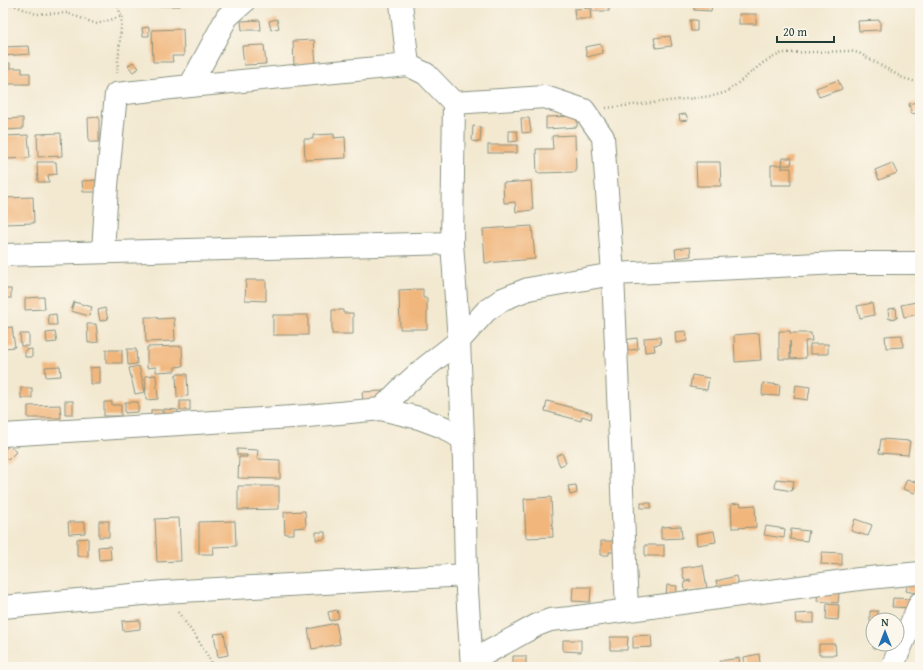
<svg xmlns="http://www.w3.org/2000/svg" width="923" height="670" font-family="'Gentium Book Plus',serif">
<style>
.building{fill:#f1b67b}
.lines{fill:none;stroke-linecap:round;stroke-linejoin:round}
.minor-casing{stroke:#899382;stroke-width:24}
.path{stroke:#899382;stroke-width:2.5;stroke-dasharray:1 3;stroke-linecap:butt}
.minor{stroke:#fff;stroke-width:22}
</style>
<rect width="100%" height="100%" fill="#fbf7ec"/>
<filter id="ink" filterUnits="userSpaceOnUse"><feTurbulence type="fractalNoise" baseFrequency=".025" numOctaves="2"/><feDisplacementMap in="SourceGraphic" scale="8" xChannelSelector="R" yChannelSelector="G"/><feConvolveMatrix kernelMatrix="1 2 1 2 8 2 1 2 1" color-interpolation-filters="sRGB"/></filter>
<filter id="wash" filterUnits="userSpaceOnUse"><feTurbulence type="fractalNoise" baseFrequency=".012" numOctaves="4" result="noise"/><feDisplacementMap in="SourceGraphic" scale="16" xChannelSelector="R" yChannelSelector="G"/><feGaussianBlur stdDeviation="0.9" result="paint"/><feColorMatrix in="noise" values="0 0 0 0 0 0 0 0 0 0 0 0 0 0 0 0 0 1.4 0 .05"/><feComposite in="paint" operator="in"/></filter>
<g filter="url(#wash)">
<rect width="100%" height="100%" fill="#f3e9d1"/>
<g id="blocks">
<!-- building -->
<g class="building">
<rect x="160" y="3" width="20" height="3"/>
<rect x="592" y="3" width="17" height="8"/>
<polygon points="694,3 712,3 711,11 694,10"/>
<polygon points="590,8 591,19 575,19 574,9"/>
<rect x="739" y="14" width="17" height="10"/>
<polygon points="277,19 279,28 271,30 269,21"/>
<polygon points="260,20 261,30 242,30 241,21"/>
<polygon points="690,20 697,20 697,31 691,31"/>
<polygon points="880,20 880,30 859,31 858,21"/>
<polygon points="149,27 149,36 143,36 142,28"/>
<polygon points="183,29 184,56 172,56 173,62 153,62 152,30"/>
<polygon points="670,36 672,46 656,48 654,38"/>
<polygon points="314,40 316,64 294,65 293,41"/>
<polygon points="601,44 603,53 587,57 585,47"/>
<polygon points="264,45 266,64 244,65 242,46"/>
<polygon points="29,46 30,54 3,56 3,47"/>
<polygon points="133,62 139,68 133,72 128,66"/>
<polygon points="3,63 10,63 10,68 22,68 22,73 30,73 30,84 3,84"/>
<polygon points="838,80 842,89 819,97 816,88"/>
<polygon points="920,101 920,112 912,114 909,104"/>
<polygon points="686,114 688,120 680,121 679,115"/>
<polygon points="577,116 577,127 546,129 546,117"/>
<polygon points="99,117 99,142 89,142 88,118"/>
<polygon points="23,118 23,129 5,130 4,119"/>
<polygon points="521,118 529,118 531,132 522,133"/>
<polygon points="473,126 481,127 480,142 472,141"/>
<polygon points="509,131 517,131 518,141 509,142"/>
<polygon points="61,133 62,156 38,157 37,134"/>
<polygon points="334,134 334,138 345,137 346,158 305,160 304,139 313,139 313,135"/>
<polygon points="28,135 30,158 6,159 5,136"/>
<polygon points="575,135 576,172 537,173 536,149 553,149 552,136"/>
<rect x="488" y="145" width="29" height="8"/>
<polygon points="783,158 792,158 791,165 782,165"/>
<polygon points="37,162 56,162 57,174 48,175 49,182 38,182"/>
<polygon points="696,162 720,162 721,186 697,186"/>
<polygon points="892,163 897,173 879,180 875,170"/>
<polygon points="771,165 782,165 782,169 782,168 791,168 791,185 771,185"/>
<polygon points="96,180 96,192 83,192 82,181"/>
<polygon points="531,181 533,210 516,212 515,202 504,203 503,183"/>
<polygon points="33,197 34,223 3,224 3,198"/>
<polygon points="532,226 535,259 485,263 483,229"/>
<polygon points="690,247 691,256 676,258 675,249"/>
<polygon points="246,280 266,280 266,301 245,300"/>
<rect x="3" y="289" width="8" height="9"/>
<polygon points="423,289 423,298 427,298 427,329 400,329 399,290"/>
<polygon points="44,297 45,309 25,310 25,298"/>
<polygon points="74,302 92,307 89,316 71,311"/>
<polygon points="916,302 920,314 904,317 901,305"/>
<polygon points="872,303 874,315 860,318 857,306"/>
<polygon points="105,308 108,319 100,321 98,310"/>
<polygon points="896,308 897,318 889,319 888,309"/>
<polygon points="332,310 343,310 343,313 353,313 353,334 332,334"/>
<polygon points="56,314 57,325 49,325 48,315"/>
<rect x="273" y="315" width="35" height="20"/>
<polygon points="145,317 157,317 158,319 174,318 175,341 146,342"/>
<polygon points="87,324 96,324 98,342 88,343"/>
<polygon points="12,327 15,347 4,348 3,328"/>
<polygon points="686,331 687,341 676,343 675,332"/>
<polygon points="779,331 790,331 790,333 811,333 812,341 805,341 806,358 791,359 790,341 790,359 779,359"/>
<polygon points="55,332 57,342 47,343 46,333"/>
<polygon points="759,333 761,360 735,362 734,335"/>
<polygon points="20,334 29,334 29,346 21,346"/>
<polygon points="902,335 903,347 886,348 885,336"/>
<polygon points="660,337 661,344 654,345 655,351 645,352 644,338"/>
<polygon points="637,338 638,349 617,352 616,341"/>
<rect x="810" y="344" width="18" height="10"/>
<polygon points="182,346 183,366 175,367 175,371 156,372 156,367 147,368 147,347"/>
<polygon points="32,349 32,357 25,357 25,350"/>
<polygon points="127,349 136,349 137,364 128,365"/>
<rect x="106" y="350" width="16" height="13"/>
<polygon points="60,366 61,376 46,377 45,367"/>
<polygon points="139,366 145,392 135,394 129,368"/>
<polygon points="100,367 100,384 90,384 90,368"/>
<polygon points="176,374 187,374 188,396 177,397"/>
<polygon points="156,375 158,399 146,400 145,376"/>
<polygon points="692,375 709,378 707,390 690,387"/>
<polygon points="763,383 780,385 779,396 762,395"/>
<polygon points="796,385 810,387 808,400 794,398"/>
<rect x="21" y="388" width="11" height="10"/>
<polygon points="383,391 383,400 363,401 362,392"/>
<rect x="65" y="401" width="8" height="13"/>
<rect x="180" y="401" width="10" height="9"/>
<polygon points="547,401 592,413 591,419 582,416 581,421 545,411"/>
<polygon points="104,402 112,402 112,405 121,405 121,416 104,416"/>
<polygon points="125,402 138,402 138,412 125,413"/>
<polygon points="60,405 61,418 28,418 28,406"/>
<polygon points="164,409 178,410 178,418 164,418"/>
<rect x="151" y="410" width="11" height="13"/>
<polygon points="881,439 910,441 908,455 879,453"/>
<polygon points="9,445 16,452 8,460 3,455 3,452"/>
<polygon points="237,449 258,450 257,459 280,460 280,479 238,478 239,457 247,457 247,455 237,455"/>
<polygon points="562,453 566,463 560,466 556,456"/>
<polygon points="776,479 794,481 792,491 775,488"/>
<polygon points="907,479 918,483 915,493 903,489"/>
<polygon points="576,485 577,493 570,495 568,486"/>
<polygon points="238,486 279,486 279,509 238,510"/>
<polygon points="551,497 553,537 526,538 524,499"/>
<rect x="641" y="503" width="10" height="5"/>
<polygon points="740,503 741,506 755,505 756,527 732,528 731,504"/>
<polygon points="305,511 306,527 294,528 294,534 285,534 284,512"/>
<polygon points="179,518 181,561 157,562 155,519"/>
<polygon points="855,519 872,525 868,536 851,531"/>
<rect x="99" y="521" width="10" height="16"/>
<polygon points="235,521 236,546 213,547 214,554 199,554 199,522"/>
<polygon points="68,522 85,522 85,533 69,534"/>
<polygon points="681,526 682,538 661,539 661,527"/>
<polygon points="766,526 785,529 784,538 764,535"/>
<polygon points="791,529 809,531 807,541 790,539"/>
<polygon points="714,531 716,542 697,545 696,534"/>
<polygon points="316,532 325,532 325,539 316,540"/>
<polygon points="88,538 88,556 77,556 77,539"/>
<polygon points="601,541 620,541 620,552 609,552 609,555 601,555"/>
<rect x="645" y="545" width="19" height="11"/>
<polygon points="110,546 111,559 99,560 98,547"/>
<polygon points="822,552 842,553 842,565 821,564"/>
<polygon points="703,565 707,588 685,591 684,582 691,581 690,579 684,580 682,568"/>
<polygon points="736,576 739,587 719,592 716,581"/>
<polygon points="909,579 920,581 919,594 906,591"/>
<polygon points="667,585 677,586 676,596 666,595"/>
<polygon points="573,587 591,587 590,602 572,601"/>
<polygon points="818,591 839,593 838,603 817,601"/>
<polygon points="893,598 915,599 914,608 892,607"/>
<polygon points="827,604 839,605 838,620 826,619"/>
<polygon points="337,610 339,618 330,621 328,612"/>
<polygon points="870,611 878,611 878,620 873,620 873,622 870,622"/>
<polygon points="814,613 814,623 796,623 795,614"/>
<polygon points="140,620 140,629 123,631 122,621"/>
<polygon points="336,623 340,644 312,649 308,629"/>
<polygon points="224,633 228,655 218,657 214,634"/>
<polygon points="651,635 652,647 633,648 633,636"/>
<polygon points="610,637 628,637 627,650 610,650"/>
<polygon points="563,640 581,640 581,652 563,651"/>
<polygon points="819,644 835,644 836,655 819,655"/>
<polygon points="873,644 893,644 893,650 873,648"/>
<polygon points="759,654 760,663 745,666 744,657"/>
<polygon points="513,656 526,656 526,667 513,666"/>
<polygon points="739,658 740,667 721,667 720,661"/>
</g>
</g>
</g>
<g filter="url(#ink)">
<use href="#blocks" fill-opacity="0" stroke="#899382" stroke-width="1"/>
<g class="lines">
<defs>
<g id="minor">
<polyline points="408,65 426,74 454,103 545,97 584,110 603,137 613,274 627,610"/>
<polyline points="190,86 408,65 401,3"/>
<polyline points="454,103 452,243 459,341 464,462 466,575 472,667"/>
<polyline points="103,252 107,186 116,94 190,86 227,17 243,3"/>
<polyline points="3,255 452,243"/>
<polyline points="381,409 403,387 422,370 459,341 486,311 503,299 528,289 613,274 839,263 920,263"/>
<polyline points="3,435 308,416 381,409 419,418 443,427 463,439"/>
<polyline points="3,607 164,592 466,575"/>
<polyline points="472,661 537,625 550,620 570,618 859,579 920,573"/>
<polyline points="892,667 920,603"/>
</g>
</defs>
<!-- minor casing -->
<use href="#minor" class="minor-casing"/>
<!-- path -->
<g class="path">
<polyline points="8,3 36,14 67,13 97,24 122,16 117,73"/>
<polyline points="117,3 121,16"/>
<polyline points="606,108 713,96 727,92 764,62 782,53 849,51 859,53 903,78 920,83"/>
<polyline points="178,612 200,643 214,667"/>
</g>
<!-- minor -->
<use href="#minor" class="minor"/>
</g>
</g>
<!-- margin -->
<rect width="923" height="670" fill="none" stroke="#fbf7ec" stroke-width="16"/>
<!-- north arrow -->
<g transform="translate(885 632)"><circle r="19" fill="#fbf7ec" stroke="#a3ada2"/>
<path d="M0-3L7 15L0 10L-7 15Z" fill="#1f6fb2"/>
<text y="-6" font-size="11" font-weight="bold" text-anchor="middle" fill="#1f3d34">N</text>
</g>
<!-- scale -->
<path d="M777 36v6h57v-6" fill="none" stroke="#1f3d34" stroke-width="2"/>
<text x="783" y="36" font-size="12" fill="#1f3d34" stroke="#fbf7ec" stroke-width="3" paint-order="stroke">20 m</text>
</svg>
